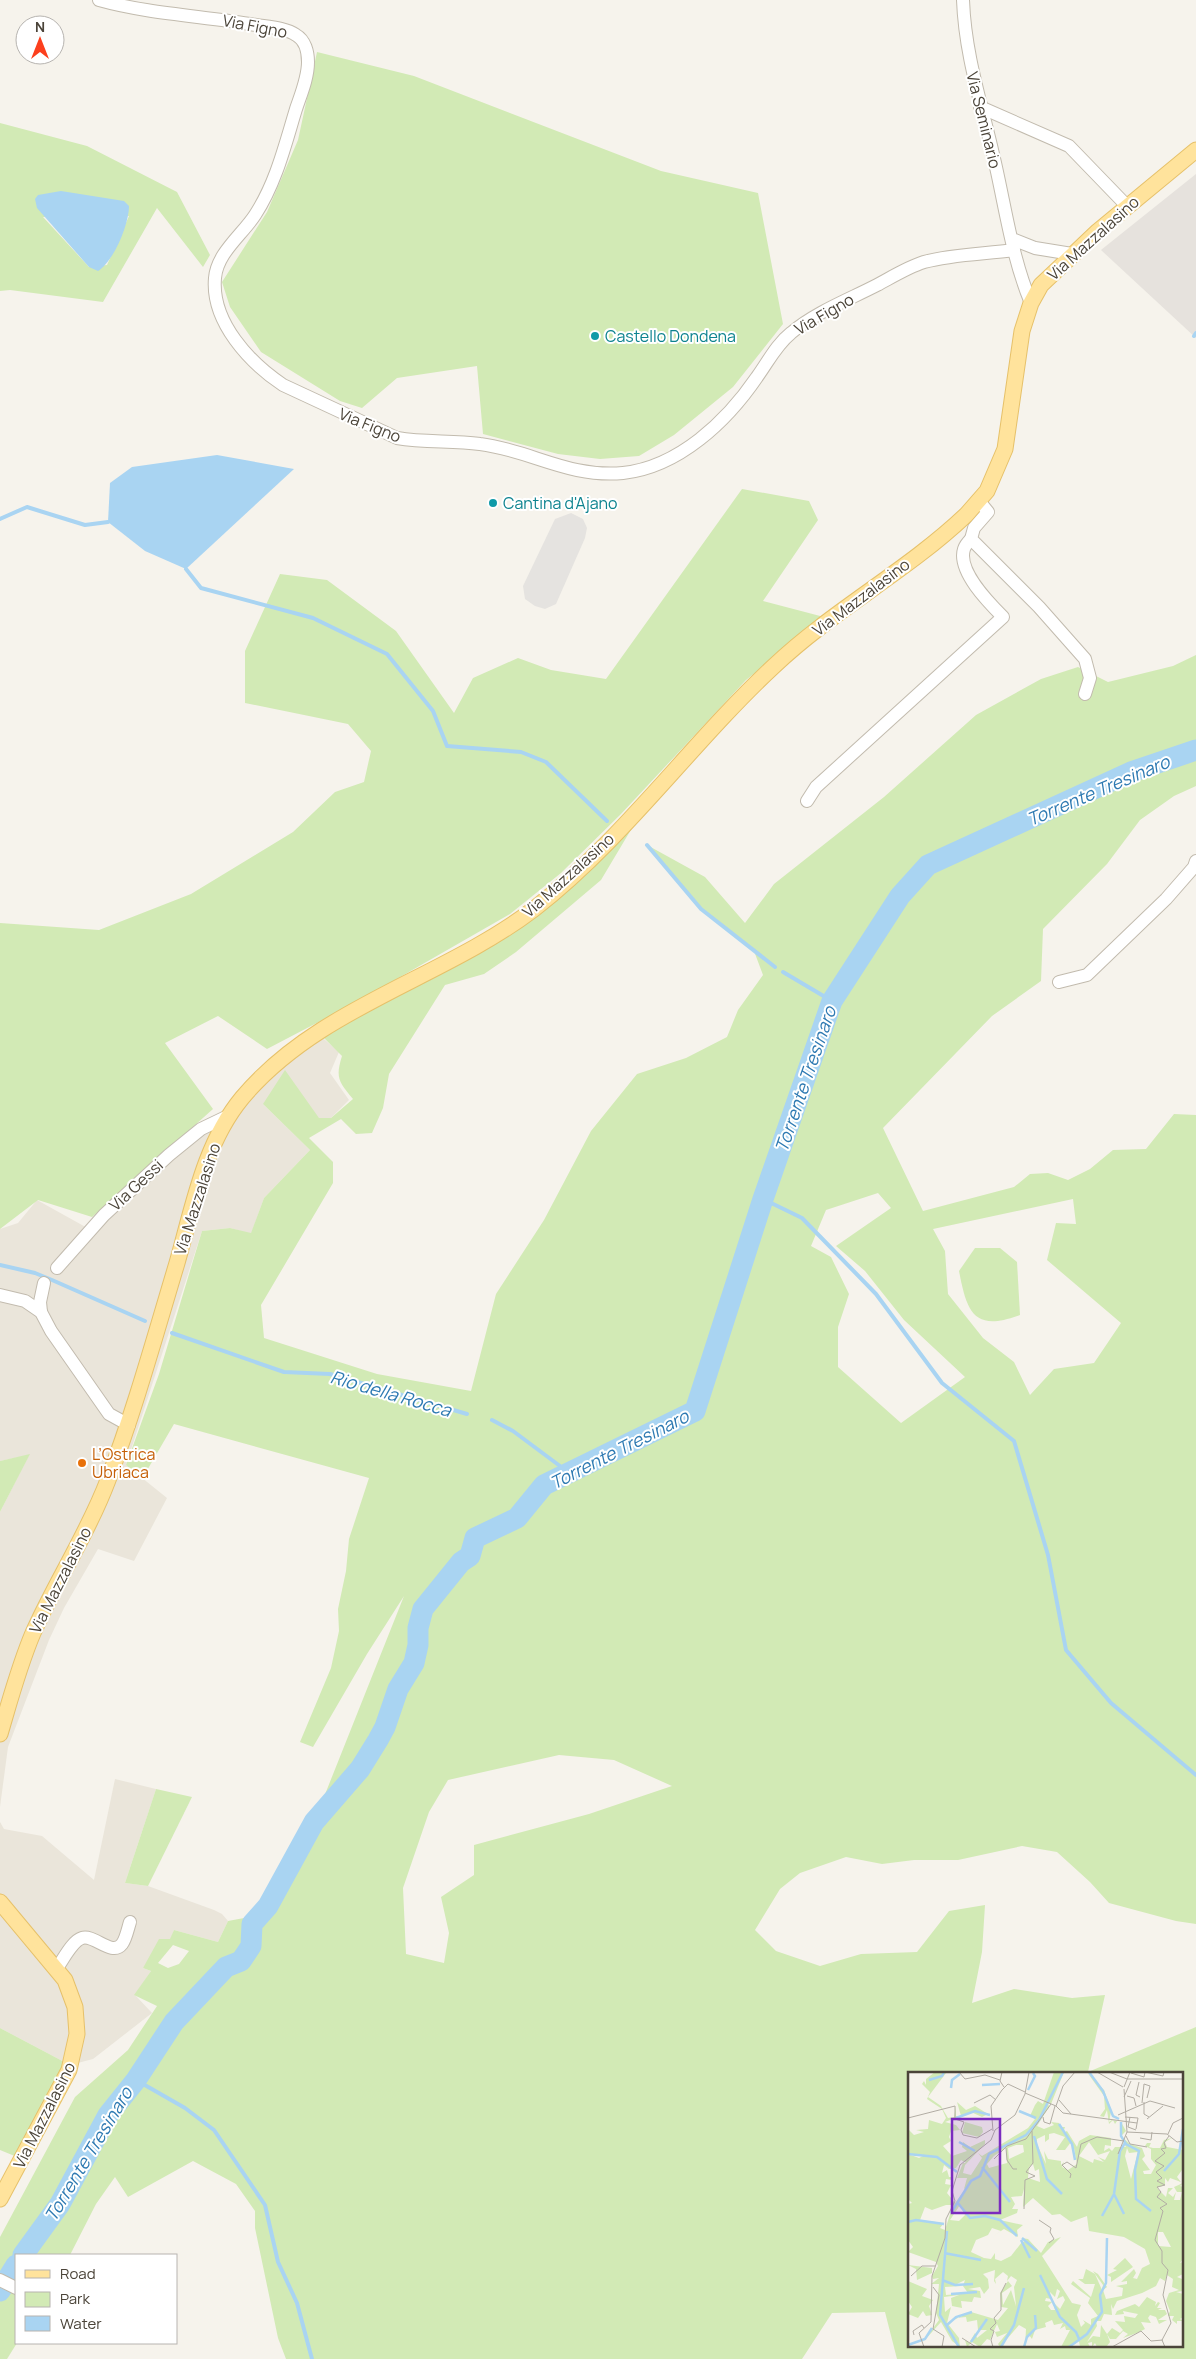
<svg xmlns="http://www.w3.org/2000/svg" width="1196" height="2359" font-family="Manrope,sans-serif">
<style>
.residential{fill:#eae5da}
.industrial{fill:#e6e2dd}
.green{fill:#d2eab5;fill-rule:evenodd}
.parking{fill:#e5e3e0}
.water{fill:#a9d4f2}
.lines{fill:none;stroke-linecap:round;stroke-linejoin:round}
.stream{stroke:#a9d4f2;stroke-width:4}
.river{stroke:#a9d4f2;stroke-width:21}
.minor-casing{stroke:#c2bbae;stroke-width:14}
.major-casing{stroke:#e6c16a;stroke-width:17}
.minor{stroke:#fff;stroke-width:12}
.major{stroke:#ffe39c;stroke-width:15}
.culture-dot{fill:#0f9aa8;stroke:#fff;stroke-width:2}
.food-dot{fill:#e8710a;stroke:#fff;stroke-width:2}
.labels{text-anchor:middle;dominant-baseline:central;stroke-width:4;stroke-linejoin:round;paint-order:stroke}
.street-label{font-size:16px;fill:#4b4439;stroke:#fff}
.culture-label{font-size:16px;fill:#0d838f;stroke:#fff;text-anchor:start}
.food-label{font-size:16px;fill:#c56008;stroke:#fff;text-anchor:start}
.water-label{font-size:18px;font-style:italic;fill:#2e7ab2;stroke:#fff}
.inset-river{fill:none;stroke:#a9d4f2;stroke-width:2.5}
.inset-road{fill:none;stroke:#b2ada4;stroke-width:1}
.view{fill:#7b2cbf;fill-opacity:0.15;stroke:#7b2cbf;stroke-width:2.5}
.inset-edge{fill:none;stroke:#4b4439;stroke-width:2.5}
</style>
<rect width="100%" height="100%" fill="#f6f3ec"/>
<!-- residential -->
<g class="residential">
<polygon points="317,1033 339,1052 330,1073 349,1100 331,1118 319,1118 263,1104 310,1150 264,1198 251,1234 230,1228 202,1231 126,1465 167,1498 134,1561 98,1549 64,1608 49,1640 8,1747 0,1807 0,1512 29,1455 0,1461 0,1229 18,1223 37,1200 91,1230 201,1129 228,1116"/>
<polygon points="115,1779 156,1789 125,1883 148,1886 214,1910 222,1914 228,1921 218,1942 174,1930 171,1939 143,1968 151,1971 135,1995 152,2013 93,2059 70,2065 0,2028 0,1822 4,1829 42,1836 94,1880"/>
</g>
<!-- industrial -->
<polygon class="industrial" points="1196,174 1196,338 1101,250"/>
<!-- green -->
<g class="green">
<polygon points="317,52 414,76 661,171 758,193 783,324 733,387 674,435 639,456 600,459 558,454 483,434 477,366 397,378 362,408 340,401 261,352 230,307 222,282 267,212 298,140"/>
<path d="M 0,123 L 87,146 L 177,192 L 210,255 L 203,267 L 157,208 L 103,302 L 10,290 L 0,291 ZM 129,216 L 107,265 L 89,267 L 43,217 Z"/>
<polygon points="742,489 809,501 818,520 763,601 824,617 746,680 621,814 561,873 510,914 353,1004 267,1049 218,1016 165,1043 213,1109 92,1217 38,1200 0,1229 0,923 99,930 191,894 293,832 335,792 364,782 371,751 348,724 245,703 245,651 280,574 327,580 396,631 454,713 473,678 518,658 551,670 606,679"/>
<path d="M 1196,655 L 1196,786 L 1174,796 L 1140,820 L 1107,864 L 1043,929 L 1041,981 L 992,1016 L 883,1128 L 923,1211 L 1014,1187 L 1030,1174 L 1048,1173 L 1068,1180 L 1090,1169 L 1113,1150 L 1146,1149 L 1174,1114 L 1196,1115 L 1196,1924 L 1176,1921 L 1109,1903 L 1090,1882 L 1057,1852 L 1022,1846 L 958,1860 L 914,1860 L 882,1864 L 846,1857 L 800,1873 L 780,1889 L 755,1930 L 776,1951 L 820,1966 L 861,1954 L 917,1952 L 949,1911 L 985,1905 L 982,1952 L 972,2003 L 1014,1989 L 1072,1998 L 1105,1995 L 1088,2072 L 1196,2027 L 1196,2359 L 897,2359 L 885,2312 L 832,2313 L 802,2359 L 286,2359 L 278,2338 L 255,2228 L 255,2211 L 236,2184 L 193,2161 L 128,2197 L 115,2177 L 96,2204 L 70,2255 L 16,2255 L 17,2343 L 7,2359 L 0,2359 L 0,2237 L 75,2097 L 128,2050 L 157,2006 L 134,1995 L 151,1971 L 143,1968 L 159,1939 L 170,1939 L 174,1930 L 218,1942 L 228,1921 L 244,1918 L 268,1906 L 314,1822 L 404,1596 L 367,1654 L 313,1747 L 300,1742 L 331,1668 L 339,1631 L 338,1609 L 346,1571 L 349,1539 L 369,1478 L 174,1424 L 142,1479 L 126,1465 L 159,1374 L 202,1231 L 230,1228 L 251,1233 L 264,1198 L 310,1150 L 263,1104 L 285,1070 L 319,1118 L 331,1118 L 353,1099 C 339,1082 335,1078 342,1056 L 322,1036 L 472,956 L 632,828 L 601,880 L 516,952 L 484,974 L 445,985 L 389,1074 L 383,1108 L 372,1133 L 356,1134 L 341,1119 L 309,1138 L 333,1162 L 333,1183 L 261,1305 L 264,1338 L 377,1374 L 471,1391 L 496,1294 L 544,1220 L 591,1131 L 637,1074 L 686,1058 L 727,1037 L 738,1010 L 763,975 L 754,951 L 701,909 L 647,845 L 705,877 L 745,923 L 774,884 L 884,797 L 976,715 L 1041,679 L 1078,667 L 1108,682 L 1173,666 ZM 878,1193 L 891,1208 L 836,1246 L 865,1271 L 904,1320 L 965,1377 L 901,1423 L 838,1367 L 838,1327 L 849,1294 L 831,1257 L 811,1246 L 826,1210 ZM 1073,1199 L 1076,1224 L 1056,1223 L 1047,1260 L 1121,1323 L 1094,1363 L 1054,1369 L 1030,1395 L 1014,1362 L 983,1338 L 948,1294 L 945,1251 L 933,1229 ZM 559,1755 L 614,1760 L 672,1786 L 589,1814 L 474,1845 L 474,1875 L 441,1897 L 449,1933 L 444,1963 L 406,1954 L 403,1888 L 429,1812 L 448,1780 ZM 173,1945 L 189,1951 L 179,1964 L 168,1968 L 158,1963 ZM 910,2073 L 1182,2073 L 1182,2345 L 910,2345 Z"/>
<path d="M 975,1248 L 1000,1248 L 1017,1262 L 1020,1315 C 974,1332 967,1313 959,1271 Z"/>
<polygon points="30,1454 0,1512 0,1461"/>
<polygon points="156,1789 192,1797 148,1886 125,1883"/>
<polygon points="0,2028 70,2065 22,2159 0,2150"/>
</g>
<!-- parking -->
<polygon class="parking" points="571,513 583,519 587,528 585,538 556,604 545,609 535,606 525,599 523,586 555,519"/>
<!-- water -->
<g class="water">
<path d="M 61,191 L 124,201 L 129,206 C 129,224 114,261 98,271 L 89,267 L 37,208 L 35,199 L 38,195 Z"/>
<polygon points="217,455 294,469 186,569 145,551 108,522 110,483 132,467"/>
</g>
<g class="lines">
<!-- stream -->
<g class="stream">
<polyline points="1194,336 1196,333"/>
<polyline points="0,519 27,507 85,525 108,522"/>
<polyline points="186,569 201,588 313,618 387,654 433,711 447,746 521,752 546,762 607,821"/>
<polyline points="647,845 701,909 775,967"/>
<polyline points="783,972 832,1001"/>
<polyline points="763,1199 802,1218 876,1294 942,1383 1014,1441 1048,1555 1066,1650 1111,1703 1196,1775"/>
<polyline points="0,1265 35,1273 52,1280 145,1321"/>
<polyline points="172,1333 284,1372 330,1374 467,1414"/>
<polyline points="492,1420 513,1431 568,1472"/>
<polyline points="136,2080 185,2108 214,2130 265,2205 278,2262 297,2303 312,2359"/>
</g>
<!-- river -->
<g class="river">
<polyline points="23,2255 60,2204 108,2115 136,2080 174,2022 226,1967 241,1961 251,1946 252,1924 268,1906 314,1822 360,1769 378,1740 385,1727 398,1689 414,1663 418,1645 418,1628 423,1609 461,1562 470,1556 475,1538 517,1518 544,1485 695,1411 763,1199 832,1001 900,896 928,865 1131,772 1196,750"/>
<polyline points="0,2291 16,2265"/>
</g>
<defs>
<g id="minor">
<path d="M 99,0 C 149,14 204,16 256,25 C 269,27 286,28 296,35 C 305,40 308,52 308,62 C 308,78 301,94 296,109 C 285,145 276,183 255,215 C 242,235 217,253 215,278 C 211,322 250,363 283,385 L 397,438 C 425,443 452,440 480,444 C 530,450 568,478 623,473 C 679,467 727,421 757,377 C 768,362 776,345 791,333 C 816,312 848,300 877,285 C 892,277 908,267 924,262 C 953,254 985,254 1014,250"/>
<path d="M 963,0 C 965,54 981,102 993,154 C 1005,204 1011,255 1031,303"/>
<polyline points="980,107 1069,146 1127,206"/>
<polyline points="1012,239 1035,248 1072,254"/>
<polyline points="979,501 988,512 974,528 971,539 1039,607 1085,659 1090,678 1085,694"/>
<path d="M 807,801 L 816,787 L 1003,617 C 989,603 957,571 964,549 C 965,546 969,541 971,539"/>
<polyline points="1059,982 1087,975 1166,899 1194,867 1196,861"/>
<polyline points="57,1268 104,1215 169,1155 201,1129 228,1116"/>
<polyline points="0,1295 25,1301 41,1312 51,1331 109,1414 129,1425"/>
<polyline points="41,1312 40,1302 44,1283"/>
<path d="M 57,1968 C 63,1960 72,1941 82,1938 C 94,1934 112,1957 122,1944 C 126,1939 128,1928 130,1922"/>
<polyline points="0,2280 16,2288"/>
</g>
<g id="major">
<path d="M 0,1734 C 10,1700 19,1666 33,1633 C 56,1581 88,1533 108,1480 C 135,1409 155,1336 177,1263 C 193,1207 204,1144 242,1098 C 318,1007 442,979 534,909 C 624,839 691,743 774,666 C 833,610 907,571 966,515 L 987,491 L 1005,449 L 1022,331 L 1031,303 L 1041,285 L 1098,231 L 1196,150"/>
<polyline points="0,1902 65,1980 75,2007 77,2034 69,2070 0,2199"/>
</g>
</defs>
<!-- minor casing -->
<use href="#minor" class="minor-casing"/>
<!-- major casing -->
<use href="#major" class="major-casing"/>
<!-- minor -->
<use href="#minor" class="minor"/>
<!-- major -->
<use href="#major" class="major"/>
</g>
<!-- markers -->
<g class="culture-dot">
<circle cx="595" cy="336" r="5"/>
<circle cx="493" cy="503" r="5"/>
</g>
<circle class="food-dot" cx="82" cy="1463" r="5"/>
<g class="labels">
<!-- street labels -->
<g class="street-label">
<text transform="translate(255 26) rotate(11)">Via Figno</text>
<text transform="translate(984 120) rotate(76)">Via Seminario</text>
<text transform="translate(1093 238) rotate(-42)">Via Mazzalasino</text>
<text transform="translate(824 314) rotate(-30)">Via Figno</text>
<text transform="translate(370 425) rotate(22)">Via Figno</text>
<text transform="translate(861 597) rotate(-37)">Via Mazzalasino</text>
<text transform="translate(568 875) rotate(-42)">Via Mazzalasino</text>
<text transform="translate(136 1185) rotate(-43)">Via Gessi</text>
<text transform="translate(197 1199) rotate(-72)">Via Mazzalasino</text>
<text transform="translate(60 1580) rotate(-63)">Via Mazzalasino</text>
<text transform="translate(44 2115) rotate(-63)">Via Mazzalasino</text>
</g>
<!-- culture labels -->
<g class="culture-label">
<text x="605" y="336">Castello Dondena</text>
<text x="503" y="503">Cantina d'Ajano</text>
</g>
<!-- food labels -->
<g class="food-label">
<text x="92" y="1454">L’Ostrica<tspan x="92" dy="18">Ubriaca</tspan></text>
</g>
<!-- water labels -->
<g class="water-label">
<text transform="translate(1098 790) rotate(-23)">Torrente Tresinaro</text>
<text transform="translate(805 1079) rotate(-71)">Torrente Tresinaro</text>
<text transform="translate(391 1393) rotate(16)">Rio della Rocca</text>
<text transform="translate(619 1449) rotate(-27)">Torrente Tresinaro</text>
<text transform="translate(88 2154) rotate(-59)">Torrente Tresinaro</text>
</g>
</g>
<!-- overview -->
<g transform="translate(908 2072)">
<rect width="275" height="275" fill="#f6f3ec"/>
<path d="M 27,0 L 38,1 L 20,25 L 33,34 L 34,36 L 40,46 L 46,45 L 48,34 L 48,44 L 53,44 L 49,30 L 58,38 L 67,34 L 80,42 L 74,45 L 63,40 L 37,50 L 48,53 L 52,58 L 43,59 L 41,65 L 43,69 L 35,74 L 44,84 L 59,79 L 54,75 L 55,70 L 62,75 L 77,68 L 77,72 L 57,93 L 55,101 L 63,103 L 74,86 L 70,81 L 74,84 L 120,56 L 127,47 L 122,44 L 127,33 L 130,29 L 135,32 L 146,0 L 156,0 L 143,32 L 140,31 L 141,35 L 129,54 L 136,57 L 146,53 L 143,50 L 151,51 L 152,55 L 157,55 L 155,61 L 159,59 L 169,75 L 171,69 L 182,63 L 203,66 L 203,74 L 197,73 L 196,79 L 201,76 L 204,79 L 207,75 L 218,75 L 212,64 L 213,50 L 218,59 L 213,64 L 222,72 L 234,76 L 237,84 L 234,87 L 242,98 L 235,99 L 236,102 L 243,102 L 248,93 L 243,87 L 243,77 L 237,74 L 239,71 L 243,71 L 241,75 L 245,76 L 252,76 L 256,68 L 264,66 L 257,70 L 259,75 L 275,78 L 274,98 L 269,105 L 273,110 L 262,106 L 260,110 L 257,106 L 257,113 L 249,116 L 258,125 L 260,116 L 265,116 L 260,121 L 265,125 L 268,120 L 266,128 L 272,128 L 274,120 L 269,120 L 266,115 L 275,111 L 272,114 L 275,115 L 275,187 L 272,191 L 275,190 L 275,202 L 269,205 L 274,207 L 275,219 L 268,220 L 275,222 L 275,245 L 272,247 L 275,249 L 269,249 L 269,252 L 264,248 L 266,244 L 260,244 L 262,239 L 258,229 L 261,221 L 271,218 L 264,215 L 265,207 L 259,203 L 257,209 L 252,206 L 248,214 L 234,221 L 209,229 L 205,237 L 203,232 L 204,243 L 196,242 L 193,249 L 188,249 L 189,254 L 179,270 L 185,264 L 192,265 L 193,253 L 199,262 L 204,256 L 212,261 L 215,258 L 207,249 L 217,250 L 216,244 L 227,246 L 230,242 L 215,239 L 216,242 L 207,243 L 209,239 L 227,232 L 231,235 L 239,225 L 248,230 L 247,234 L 250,230 L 252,231 L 249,236 L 254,236 L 250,238 L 257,238 L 259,242 L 250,248 L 259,248 L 251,252 L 248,245 L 242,243 L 240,246 L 243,251 L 233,250 L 237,257 L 229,261 L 215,266 L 220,262 L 215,259 L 208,267 L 202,267 L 199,262 L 202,270 L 199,274 L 189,275 L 187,271 L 184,275 L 184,270 L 180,271 L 182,275 L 172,275 L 171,269 L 162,275 L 153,275 L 162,258 L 158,258 L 157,254 L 152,257 L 155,251 L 146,253 L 144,248 L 137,251 L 138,255 L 127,258 L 124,267 L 121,263 L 119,265 L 117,275 L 118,257 L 111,253 L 92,275 L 90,272 L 99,261 L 89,265 L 87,260 L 92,259 L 89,252 L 82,268 L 79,267 L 72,275 L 64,270 L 59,275 L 57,268 L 61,271 L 67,261 L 69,266 L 79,258 L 70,258 L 69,248 L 59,250 L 58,245 L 48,246 L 40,252 L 51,266 L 52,275 L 44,269 L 33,250 L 15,270 L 31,248 L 28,241 L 31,212 L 23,212 L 31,206 L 25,207 L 24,204 L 30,194 L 28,190 L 0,180 L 5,175 L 0,168 L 0,132 L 4,131 L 0,127 L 0,82 L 11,86 L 15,84 L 0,81 L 0,57 L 6,63 L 16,60 L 8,58 L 20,57 L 21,48 L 34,52 L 38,46 L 34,37 L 19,27 L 22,20 L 14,12 L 16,9 L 18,13 L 18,7 ZM 146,61 L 157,65 L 148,78 L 157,78 L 163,70 L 166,76 L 169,92 L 160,98 L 154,95 L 156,90 L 153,93 L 153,89 L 140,87 L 136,79 L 138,92 L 129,72 L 129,67 L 137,63 L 137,70 L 141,67 L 141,62 ZM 181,70 L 190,83 L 202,79 L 197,88 L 190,85 L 196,90 L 186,87 L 185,91 L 171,84 ZM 108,73 L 115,73 L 116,80 L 101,87 L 100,76 ZM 98,76 L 99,91 L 81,96 L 79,92 L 86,84 ZM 219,76 L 221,81 L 230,80 L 223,107 L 217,84 ZM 53,88 L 58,91 L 55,91 L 49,106 L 59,106 L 56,117 L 59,115 L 47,131 L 39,121 L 43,113 L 37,112 L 38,107 L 44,108 L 45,105 L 41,105 L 39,98 L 34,101 L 36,93 L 41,97 L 48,96 ZM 125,92 L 127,99 L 131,97 L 132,110 L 120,106 L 121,95 ZM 116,117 L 115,135 L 125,126 L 144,143 L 152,142 L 163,150 L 179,144 L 181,159 L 216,165 L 237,177 L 242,192 L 234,196 L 229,207 L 225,206 L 228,201 L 226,197 L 213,210 L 219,209 L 219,212 L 208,214 L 215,216 L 214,224 L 198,227 L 195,218 L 199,215 L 190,202 L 185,199 L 195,213 L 194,218 L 187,202 L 178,197 L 175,207 L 170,207 L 177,212 L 187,212 L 183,225 L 165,209 L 163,212 L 182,226 L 180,231 L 190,244 L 183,247 L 183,253 L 175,248 L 177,251 L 173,255 L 169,243 L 173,233 L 164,231 L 134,184 L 153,165 L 140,170 L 133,181 L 120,167 L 114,166 L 119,169 L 114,170 L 103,184 L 93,189 L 87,187 L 87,181 L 83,187 L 76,186 L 63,180 L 68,168 L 80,163 L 84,156 L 93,159 L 85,164 L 96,157 L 110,165 L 109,158 L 115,153 L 92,148 L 109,141 L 110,137 L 104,137 L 107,132 L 103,125 L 114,124 ZM 38,133 L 45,133 L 37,158 L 32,156 L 36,151 L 12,148 L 17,135 L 24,138 ZM 52,133 L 57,143 L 51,149 L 42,148 ZM 250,160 L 255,160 L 263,175 L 250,174 ZM 87,198 L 86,209 L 88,212 L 87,207 L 95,200 L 100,204 L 99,209 L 103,204 L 109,208 L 106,215 L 108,234 L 103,218 L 95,233 L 94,221 L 104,214 L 100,209 L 92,221 L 93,235 L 100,236 L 90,248 L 63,240 L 39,251 L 43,235 L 37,240 L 36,225 L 51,223 L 43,226 L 44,234 L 54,236 L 53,229 L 64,230 L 66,225 L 73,226 L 72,219 L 60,217 L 72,215 L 76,222 L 81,216 L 80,207 L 75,202 ZM 57,208 L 55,214 L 60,221 L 38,223 L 37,215 L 53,214 L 49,212 ZM 149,217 L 152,219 L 149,227 L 155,224 L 157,228 L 152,237 L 145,230 L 147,238 L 143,238 L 140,234 L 144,230 L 137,229 L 138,226 L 143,227 L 142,220 L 147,225 ZM 179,0 L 196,18 L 205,43 L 211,46 L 205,45 L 203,40 L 201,50 L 204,48 L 209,49 L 207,52 L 205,48 L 201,52 L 199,38 L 196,45 L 192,44 L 197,37 L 196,24 ZM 57,50 L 74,55 L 75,60 L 71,65 L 54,61 ZM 217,186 L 225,195 L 203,210 L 203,205 L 199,203 L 209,198 L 205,197 ZM 0,193 L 24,196 L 24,201 L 9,208 L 8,197 ZM 0,209 L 19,217 L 14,224 L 25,228 L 21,234 L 24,243 L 18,244 L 15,239 L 10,246 L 0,242 L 4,235 L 0,229 Z" fill="#d2eab5" fill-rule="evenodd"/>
<path class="inset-river" d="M 181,0 L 195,19 L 205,44 L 211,47M 21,8 L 34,4 L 36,0M 74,13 L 92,12M 43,16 L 44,8 L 52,2M 120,18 L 127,4 L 125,1M 111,39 L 128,46M 48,46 L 67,39 L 82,43M 213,50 L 213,64 L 218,72 L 231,79 L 227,98 L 228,127 L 243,139M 151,52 L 164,72 L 167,88M 126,64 L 139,107 L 154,122M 51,70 L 67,79M 0,82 L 29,85 L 49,100M 74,95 L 102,130M 256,99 L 271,82 L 275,57M 206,122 L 216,142M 49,130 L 62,146 L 77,144 L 92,148 L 109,164M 43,141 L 63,109 L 72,104 L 81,82 L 118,63 L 131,48 L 155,0M 194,144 L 206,122 L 212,79 L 217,71M 0,150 L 8,148 L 36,152M 39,159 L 32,243 L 51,275M 114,166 L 129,179M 113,168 L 122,186M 36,181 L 73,188M 132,203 L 152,245 L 168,260 L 171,267M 34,208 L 47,213 L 65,212M 43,222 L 69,220M 39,253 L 48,245 L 64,240M 63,270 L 79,247M 0,273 L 17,267 L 24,256M 93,275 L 106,253 L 116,216M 116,275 L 119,265 L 128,256 L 127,243M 161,275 L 179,262 L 194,240 L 192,223 L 198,211 L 199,166"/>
<path class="inset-road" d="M 51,0 L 57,7 L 77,3 L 92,8M 94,0 L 92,9 L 96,15M 189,0 L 215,15M 201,0 L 219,7 L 275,7M 237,0 L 255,4 L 256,0M 223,1 L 236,5 L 237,0M 231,10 L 228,23 L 232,25M 216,15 L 222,0M 216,17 L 219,60M 117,21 L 148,34 L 155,41 L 229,51M 219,24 L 226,26 L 228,34M 216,25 L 223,9M 151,28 L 163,42M 236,30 L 236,42 L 241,45M 66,31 L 82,23 L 88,28M 234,31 L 236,12 L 242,14 L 239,26M 148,34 L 155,14 L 167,0M 210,43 L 242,29 L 267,36M 135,45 L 136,50 L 142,52 L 147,34M 217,45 L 230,46 L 228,57M 222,45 L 220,55 L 228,58M 0,46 L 47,34 L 47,47 L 56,50 L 53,58 L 55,63 L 69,66 L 84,57M 239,47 L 255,34M 85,59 L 83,34 L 94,18 L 100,12 L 117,20M 219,60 L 259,62 L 269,70 L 275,69M 260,62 L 265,51 L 275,46M 218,64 L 222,72 L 239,75M 232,66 L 243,68 L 244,60M 98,76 L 99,88 L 105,97 L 109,97M 210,82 L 219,60M 86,87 L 99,74 L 118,67 L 143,32M 162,106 L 163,102 L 154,93 L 159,90 L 168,96 L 173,72 L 189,65 L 216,69M 257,113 L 249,115 L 253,120 L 249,125 L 259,132 L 252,136 L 255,139 L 247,168 L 254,179 L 254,191 L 260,198 L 255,223 L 263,251 L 254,268 L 257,275M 257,113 L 249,109 L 254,106 L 248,100 L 256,94 L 247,89 L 257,81 L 253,77 L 258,76 L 256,71 L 261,64M 116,137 L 117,108 L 127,104 L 118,100 L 125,91 L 124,59M 131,148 L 143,156 L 142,160 L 146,167 L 141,171M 3,204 L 14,194 L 27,194M 25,215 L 31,223 L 25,257 L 36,264 L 34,275M 6,263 L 5,259 L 14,253 L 16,256M 54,266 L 68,275M 16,275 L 11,261 L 23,250 L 24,204 L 37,166 L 38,147 L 47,129 L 44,119 L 52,93 L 83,68 L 87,58 L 107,43 L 117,22 L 121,0M 85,275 L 83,268 L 86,259 L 82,257 L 88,251 L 86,246 L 93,238 L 93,221 L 98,211M 204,275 L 233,259 L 243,269 L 255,268"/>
<path class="view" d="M 44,47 L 92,47 L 92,141 L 44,141 Z"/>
<rect width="275" height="275" class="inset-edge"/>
</g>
<!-- legend -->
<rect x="15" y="2254" width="162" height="90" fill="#ffffff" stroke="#b7b4b0"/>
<rect x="25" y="2270" width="25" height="8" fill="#ffe39c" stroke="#b7b4b0"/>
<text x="60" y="2279" font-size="15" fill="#4b4439">Road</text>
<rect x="25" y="2292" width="25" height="15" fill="#d2eab5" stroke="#b7b4b0"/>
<text x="60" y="2304" font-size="15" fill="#4b4439">Park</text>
<rect x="25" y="2316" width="25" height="15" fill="#a9d4f2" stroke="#b7b4b0"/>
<text x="60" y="2329" font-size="15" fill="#4b4439">Water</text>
<!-- north arrow -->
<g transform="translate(40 40)"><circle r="24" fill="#ffffff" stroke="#b7b4b0"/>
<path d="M0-4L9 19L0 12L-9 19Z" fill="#fc3f1d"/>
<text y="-8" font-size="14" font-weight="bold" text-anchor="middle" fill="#4b4439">N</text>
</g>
</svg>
